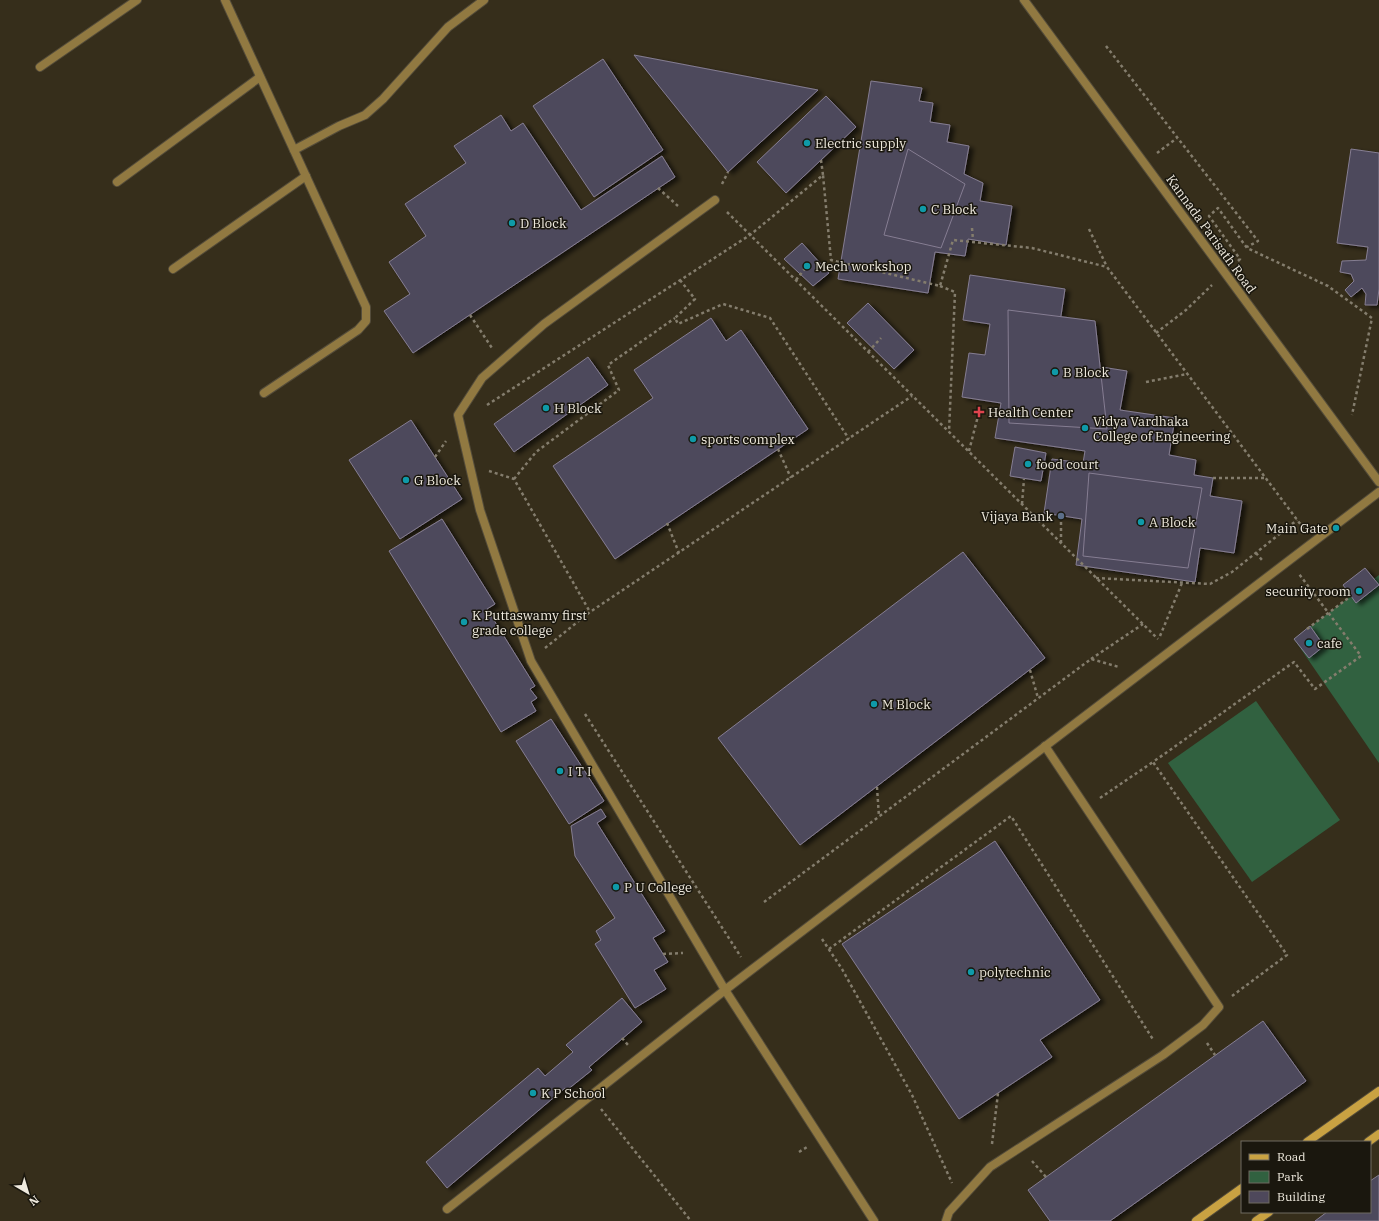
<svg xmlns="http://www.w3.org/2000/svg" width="1379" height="1221" font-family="'IBM Plex Serif',serif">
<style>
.green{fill:#316140}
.building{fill:#4e485b;stroke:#857e93;filter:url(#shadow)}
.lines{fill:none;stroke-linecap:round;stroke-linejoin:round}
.lane-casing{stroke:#544c3a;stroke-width:10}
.street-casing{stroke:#544c3a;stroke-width:10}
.secondary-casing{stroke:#544c3a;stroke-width:10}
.path{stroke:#847d6d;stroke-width:2.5;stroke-dasharray:3 3;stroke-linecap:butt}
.lane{stroke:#917941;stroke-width:8}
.street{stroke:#917941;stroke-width:8}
.secondary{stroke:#c9a242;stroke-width:8}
.culture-dot{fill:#0f9aa8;stroke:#1a170e;stroke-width:1.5}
.health-dot{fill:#e0444e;stroke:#1a170e;stroke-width:1.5}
.service-dot{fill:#5c6f8a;stroke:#1a170e;stroke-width:1.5}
.labels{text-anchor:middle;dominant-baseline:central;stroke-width:3;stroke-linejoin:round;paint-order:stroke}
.poi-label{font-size:13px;fill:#efeade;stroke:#1a170e;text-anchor:start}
.street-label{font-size:13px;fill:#efeade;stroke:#1a170e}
</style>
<defs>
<filter id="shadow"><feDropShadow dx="4.5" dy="2.5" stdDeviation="2" flood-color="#0009"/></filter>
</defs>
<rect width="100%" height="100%" fill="#362e1b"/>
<!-- green -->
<g class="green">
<polygon points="1379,575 1379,763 1294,639"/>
<polygon points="1256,701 1340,820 1252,882 1168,763"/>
</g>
<!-- building -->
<g class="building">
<polygon points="634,55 818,90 728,172"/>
<polygon points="603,59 663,150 594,197 533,106"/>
<polygon points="871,81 922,88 919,101 933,103 930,122 950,125 947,142 969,146 964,174 983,183 980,201 1012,206 1006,245 968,239 965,256 935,252 928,293 838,279"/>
<polygon points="826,96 856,127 786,193 757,162"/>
<polygon points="501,115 511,131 523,123 581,210 662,156 675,177 413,353 384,311 410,294 389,262 426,236 405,204 466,163 454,146"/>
<polygon points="908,149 965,184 941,248 884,235"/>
<polygon points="1351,149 1379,153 1379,289 1377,305 1365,305 1366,294 1362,288 1351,297 1345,290 1354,281 1351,274 1340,272 1342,261 1366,260 1368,247 1337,243"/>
<polygon points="802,243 829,273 813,286 784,259"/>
<polygon points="970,275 1065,289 1060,322 1081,325 1078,345 1097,348 1095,366 1127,371 1120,410 1175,418 1169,455 1196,460 1194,475 1213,478 1210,496 1242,501 1234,553 1200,548 1195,582 1076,565 1082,519 1044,513 1052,459 1083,463 1085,451 995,438 1001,403 962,397 969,353 985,355 990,324 963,320"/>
<polygon points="868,303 914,350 894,369 847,323"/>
<polygon points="1008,310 1095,321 1107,429 1009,423"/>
<polygon points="711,318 726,341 741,330 808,429 615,559 553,466 653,398 634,370"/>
<polygon points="588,357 608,385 514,452 494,424"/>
<polygon points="411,420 462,499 400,539 349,460"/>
<polygon points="1015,447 1046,453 1041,481 1010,476"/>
<polygon points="1089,473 1202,488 1188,568 1083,556"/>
<polygon points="442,519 495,604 487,609 535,686 530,689 537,698 531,702 536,711 501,732 389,551"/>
<polygon points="963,552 1045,658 800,845 718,738"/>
<polygon points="1365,568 1379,585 1356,603 1343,585"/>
<polygon points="1310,626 1324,646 1309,658 1294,639"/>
<polygon points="551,719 604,801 569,824 516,741"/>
<polygon points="601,809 606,817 597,823 665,931 653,938 668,962 654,970 666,989 635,1008 595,944 601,940 596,931 615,918 575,856 571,826"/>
<polygon points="995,841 1100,1000 1040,1040 1052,1057 959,1119 842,944"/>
<polygon points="622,998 642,1022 589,1067 592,1070 567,1090 565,1088 447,1188 426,1162 538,1068 545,1076 573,1052 566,1045"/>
<polygon points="1263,1021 1306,1081 1110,1221 1050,1221 1028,1190"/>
<polygon points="1379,1175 1379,1221 1315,1221 1327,1212 1370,1212 1370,1181"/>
</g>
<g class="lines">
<defs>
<g id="lane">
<polyline points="715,200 544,324 482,378 458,415 480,510 531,661 725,990 874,1221"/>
<polyline points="447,1209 725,990 1379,492"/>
<polyline points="946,1221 949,1212 990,1167 1163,1055 1203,1025 1219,1007 1045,746"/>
</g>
<g id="street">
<polyline points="225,0 366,307 366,321 358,330 264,393"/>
<polyline points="1024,0 1379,482"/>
<polyline points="40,67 137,0"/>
<polyline points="294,150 339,126 365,115 383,99 448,27 484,0"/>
<polyline points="117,182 260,77"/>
<polyline points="173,269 306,176"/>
</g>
<g id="secondary">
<polyline points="1307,1142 1379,1091"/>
<polyline points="1368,1142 1379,1134"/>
<polyline points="1196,1221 1242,1188"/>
<polyline points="1256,1221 1269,1212"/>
</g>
</defs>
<!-- lane casing -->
<use href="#lane" class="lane-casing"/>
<!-- street casing -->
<use href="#street" class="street-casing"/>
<!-- secondary casing -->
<use href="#secondary" class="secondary-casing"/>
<!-- path -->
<g class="path">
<polyline points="1106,46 1258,241 1247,247"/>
<polyline points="1157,153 1177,138"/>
<polyline points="821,160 823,175"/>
<polyline points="722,184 728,172"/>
<polyline points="658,188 678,206"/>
<polyline points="727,212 1158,639"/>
<polyline points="972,228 973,240"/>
<polyline points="1089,229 1107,267"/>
<polyline points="1238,261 1240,259 1209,216 1218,208 1247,248 1328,286 1372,318 1352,415"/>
<polyline points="680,280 695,299 675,318 678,324 723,304 770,318 849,439"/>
<polyline points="796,280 807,266"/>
<polyline points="940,286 955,292 949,432"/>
<polyline points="470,315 492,348"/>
<polyline points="1156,333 1186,310 1212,285"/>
<polyline points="868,352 881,338"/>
<polyline points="1146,382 1187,374"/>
<polyline points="487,405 750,235 823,175 831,260 940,286 953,240 1032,248 1107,267 1304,529"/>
<polyline points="778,449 791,478"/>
<polyline points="969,451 979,412"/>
<polyline points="435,457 446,441"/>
<polyline points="489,471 514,479 590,612"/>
<polyline points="1213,478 1265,478"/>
<polyline points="514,479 536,452 619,390 608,365 675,318"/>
<polyline points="1022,504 1024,479"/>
<polyline points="667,523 679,553"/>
<polyline points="1061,543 1061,516"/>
<polyline points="1256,553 1262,560"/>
<polyline points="1096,578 1210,584 1232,572 1297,520"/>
<polyline points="1307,629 1351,596"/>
<polyline points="1160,636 1182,583"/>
<polyline points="545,648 590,612 912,396"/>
<polyline points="1091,659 1143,624"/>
<polyline points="1030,670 1038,698"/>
<polyline points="585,714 741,957"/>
<polyline points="877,787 879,817"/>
<polyline points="1100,798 1153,762"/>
<polyline points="764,902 1091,659 1119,667"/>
<polyline points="822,939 842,969 912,1095 952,1183"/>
<polyline points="829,949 1011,816 1154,1041"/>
<polyline points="663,954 683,953"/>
<polyline points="1232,996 1287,955 1153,762 1294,662 1315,689 1361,656 1299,574"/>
<polyline points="622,1038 628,1045"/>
<polyline points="1207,1043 1215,1055"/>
<polyline points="601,1109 691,1221"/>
<polyline points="992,1144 998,1093"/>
<polyline points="799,1152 807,1147"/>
<polyline points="1032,1161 1046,1177"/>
</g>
<!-- lane -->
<use href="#lane" class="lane"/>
<!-- street -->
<use href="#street" class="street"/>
<!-- secondary -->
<use href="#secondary" class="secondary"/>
</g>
<!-- markers -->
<g class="culture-dot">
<circle cx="807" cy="143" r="4"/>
<circle cx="923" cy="209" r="4"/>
<circle cx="512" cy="223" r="4"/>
<circle cx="807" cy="266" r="4"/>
<circle cx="1055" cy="372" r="4"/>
<circle cx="546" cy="408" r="4"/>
<circle cx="1085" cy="428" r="4"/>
<circle cx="693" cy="439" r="4"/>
<circle cx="1028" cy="464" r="4"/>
<circle cx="406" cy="480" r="4"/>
<circle cx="1141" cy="522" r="4"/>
<circle cx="1336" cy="528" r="4"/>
<circle cx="1359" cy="591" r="4"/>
<circle cx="464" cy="622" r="4"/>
<circle cx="1309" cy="643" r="4"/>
<circle cx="874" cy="704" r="4"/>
<circle cx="560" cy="771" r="4"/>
<circle cx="616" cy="887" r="4"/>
<circle cx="971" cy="972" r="4"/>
<circle cx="533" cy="1093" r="4"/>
</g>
<path class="health-dot" d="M977 406h4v4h4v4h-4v4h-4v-4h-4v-4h4z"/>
<circle class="service-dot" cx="1061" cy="516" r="4"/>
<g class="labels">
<!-- poi labels -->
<g class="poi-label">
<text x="815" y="143">Electric supply</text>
<text x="931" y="209">C Block</text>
<text x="520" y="223">D Block</text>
<text x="815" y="266">Mech workshop</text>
<text x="1063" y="372">B Block</text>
<text x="554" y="408">H Block</text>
<text x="988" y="412">Health Center</text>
<text x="1093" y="421">Vidya Vardhaka<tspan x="1093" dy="15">College of Engineering</tspan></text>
<text x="701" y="439">sports complex</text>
<text x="1036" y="464">food court</text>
<text x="414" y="480">G Block</text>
<text x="1053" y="516" text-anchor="end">Vijaya Bank</text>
<text x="1149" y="522">A Block</text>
<text x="1328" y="528" text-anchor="end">Main Gate</text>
<text x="1351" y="591" text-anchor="end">security room</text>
<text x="472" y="615">K Puttaswamy first<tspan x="472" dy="15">grade college</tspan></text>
<text x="1317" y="643">cafe</text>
<text x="882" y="704">M Block</text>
<text x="568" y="771">I T I</text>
<text x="624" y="887">P U College</text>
<text x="979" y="972">polytechnic</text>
<text x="541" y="1093">K P School</text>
</g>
<!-- street labels -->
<g class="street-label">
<text transform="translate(1211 234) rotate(54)">Kannada Parisath Road</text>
</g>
</g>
<!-- legend -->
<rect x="1241" y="1141" width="130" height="72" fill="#1a170e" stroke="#6f6b61"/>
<rect x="1249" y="1154" width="20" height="6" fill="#c9a242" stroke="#6f6b61"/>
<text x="1277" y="1161" font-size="12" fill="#efeade">Road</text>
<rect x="1249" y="1171" width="20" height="12" fill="#316140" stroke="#6f6b61"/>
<text x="1277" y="1181" font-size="12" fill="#efeade">Park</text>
<rect x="1249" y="1191" width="20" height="12" fill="#4e485b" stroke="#6f6b61"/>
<text x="1277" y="1201" font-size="12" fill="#efeade">Building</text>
<!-- north arrow -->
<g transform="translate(28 1193) rotate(142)" stroke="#1a170e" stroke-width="3" paint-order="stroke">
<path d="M0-3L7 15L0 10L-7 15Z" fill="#efeade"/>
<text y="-6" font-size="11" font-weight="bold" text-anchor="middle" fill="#efeade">N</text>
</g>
</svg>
